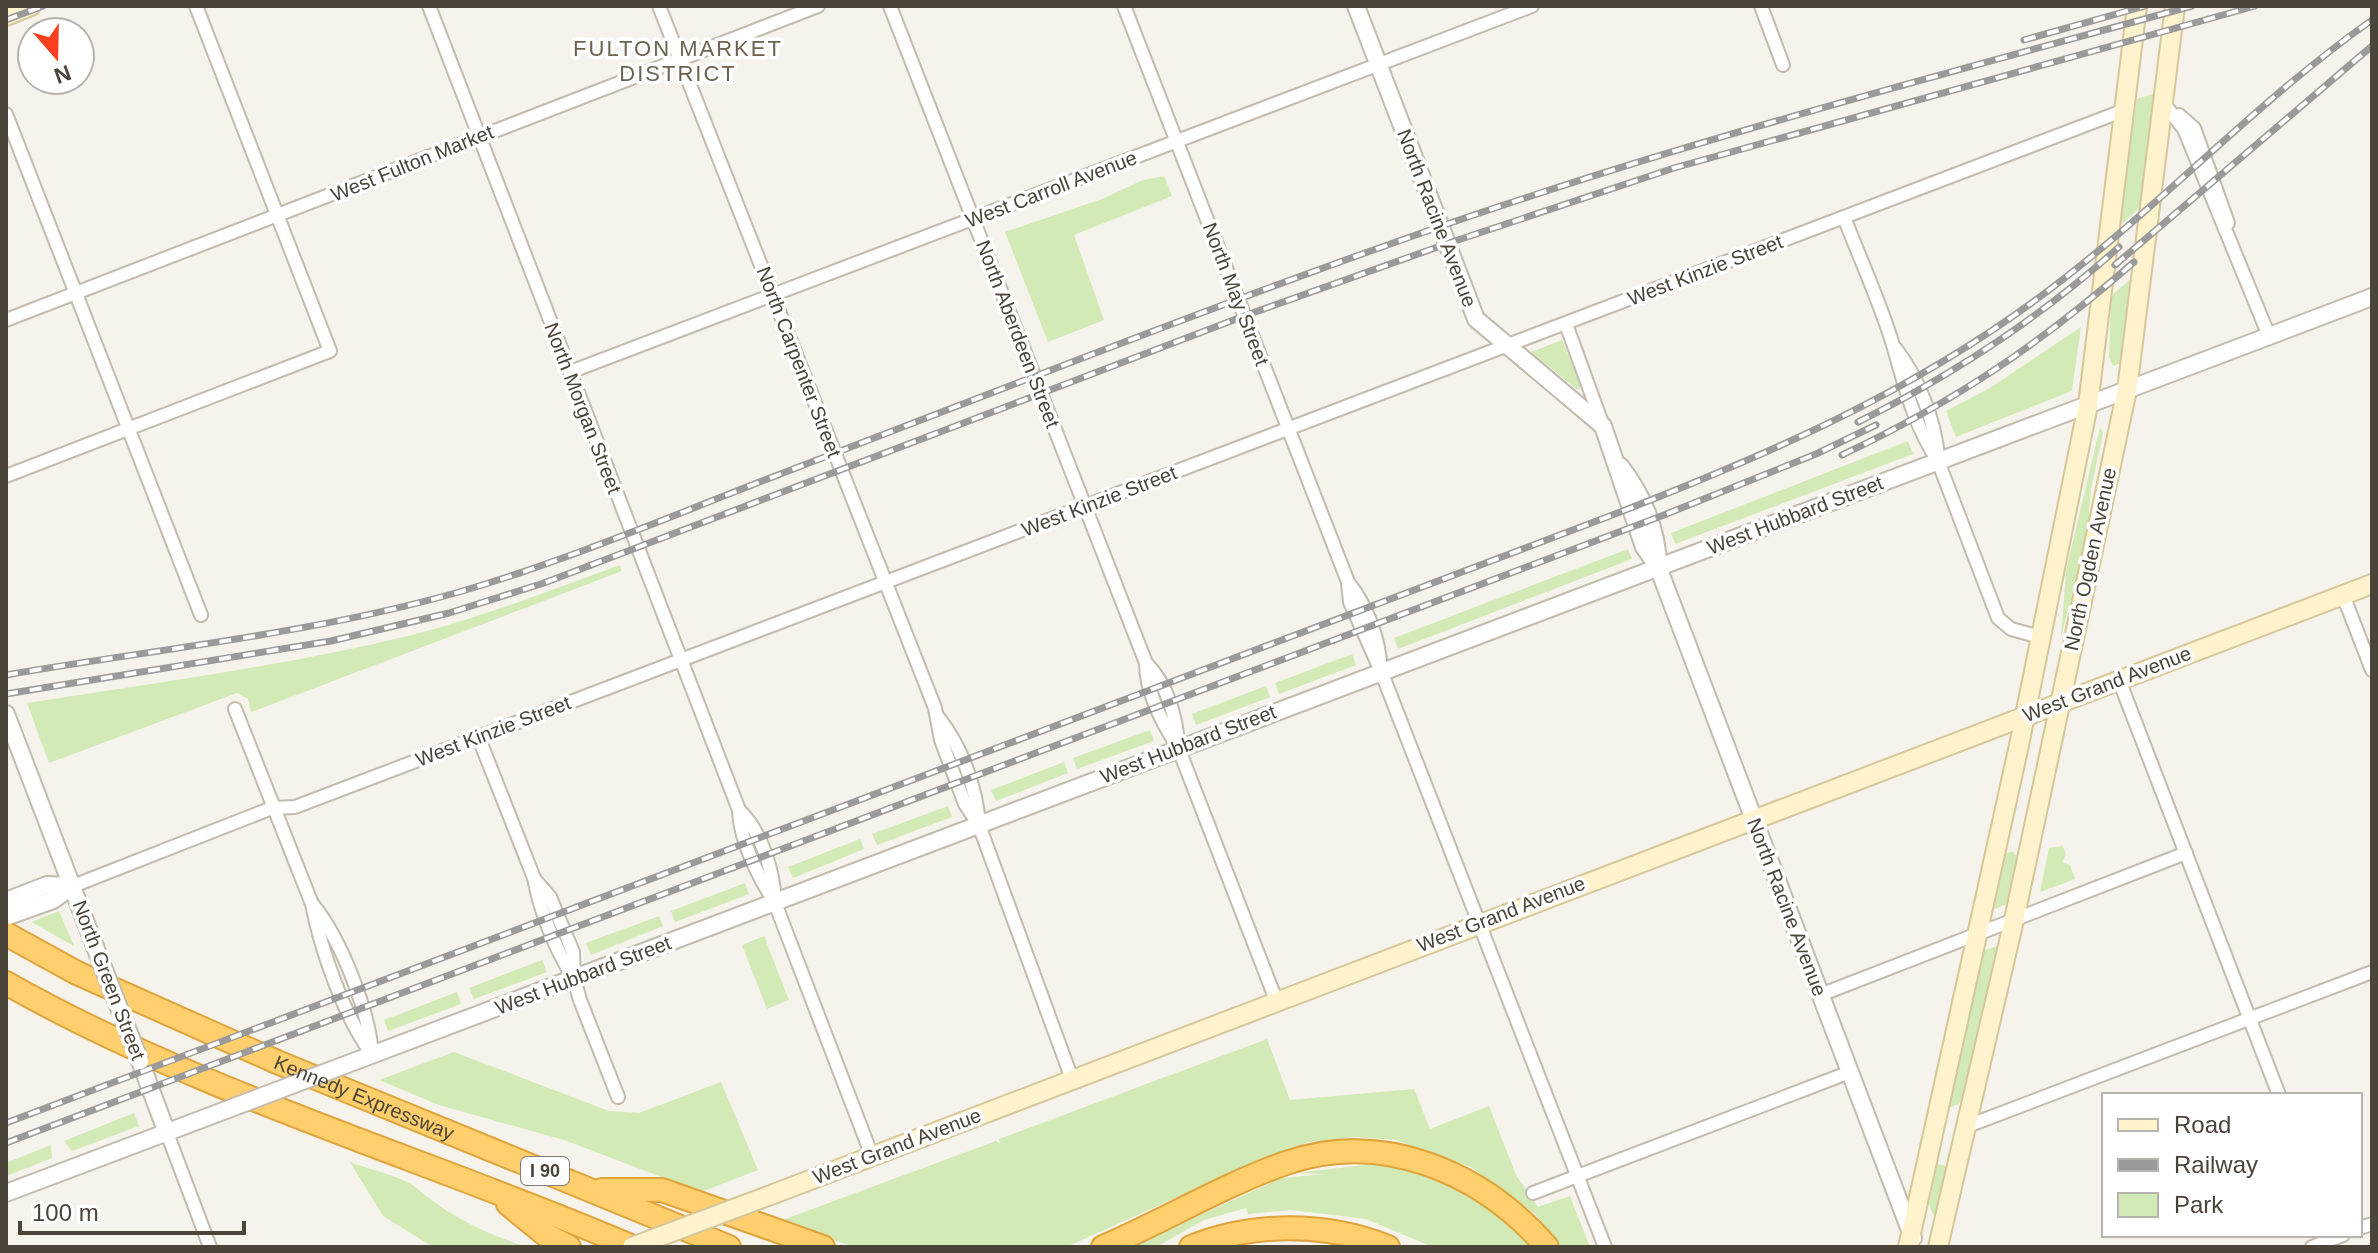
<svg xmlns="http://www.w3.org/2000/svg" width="2378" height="1253" font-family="Helvetica,sans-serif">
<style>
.green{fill:#d2eab5}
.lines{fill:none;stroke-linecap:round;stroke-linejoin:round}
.minor-casing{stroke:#c2bbae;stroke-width:16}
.tertiary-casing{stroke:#c2bbae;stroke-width:20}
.secondary-casing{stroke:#d6c79b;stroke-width:22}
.motorway-casing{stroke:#e0a43c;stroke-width:26}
.minor{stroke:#fff;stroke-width:12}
.tertiary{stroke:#fff;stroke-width:16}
.secondary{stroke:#fff3cd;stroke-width:18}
.motorway{stroke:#ffcf6e;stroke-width:22}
.rail-casing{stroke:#9a9a9a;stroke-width:7}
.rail{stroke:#fff;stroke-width:4;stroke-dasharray:12;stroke-linecap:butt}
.tertiary-bridge-casing{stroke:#c2bbae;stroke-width:20;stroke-linecap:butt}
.secondary-bridge-casing{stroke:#d6c79b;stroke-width:22;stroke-linecap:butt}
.tertiary-bridge{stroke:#fff;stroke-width:16}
.secondary-bridge{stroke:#fff3cd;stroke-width:18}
.labels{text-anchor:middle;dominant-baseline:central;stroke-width:7;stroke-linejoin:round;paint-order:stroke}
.shield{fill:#fff;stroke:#817c74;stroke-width:2}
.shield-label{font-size:18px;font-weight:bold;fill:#4b4439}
.street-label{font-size:20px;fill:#4b4439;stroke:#fff}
.neighbourhood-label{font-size:22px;letter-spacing:2px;fill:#6e6250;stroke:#fff}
</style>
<rect width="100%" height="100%" fill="#f6f3ec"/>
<!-- green -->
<g class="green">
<polygon points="2158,92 2143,205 2119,226 2137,99"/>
<polygon points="1164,176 1172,196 1074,235 1104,320 1048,342 1005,232 1102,199 1143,180"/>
<polygon points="2134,276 2121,363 2113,366 2109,357 2111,296"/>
<polygon points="2081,327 2072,391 1956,437 1946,411 1990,388"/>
<polygon points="1562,340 1581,386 1578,390 1531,352"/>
<polygon points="2100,427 2103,433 2091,489 2087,538 2061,637 2066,571"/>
<polygon points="1908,441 1913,454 1675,544 1671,533"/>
<polygon points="1628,549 1632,559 1398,649 1394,638"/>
<path d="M 620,565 L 622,571 L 257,710 L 251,712 L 248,699 L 237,693 L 49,763 L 27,703 C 155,683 285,666 412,635 C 483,617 551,590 620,565 Z"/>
<polygon points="1352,654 1356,665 1279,694 1275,683"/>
<polygon points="1266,686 1270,697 1196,725 1192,714"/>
<polygon points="1150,730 1154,741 1077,769 1073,758"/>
<polygon points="1064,762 1068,773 996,801 991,790"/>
<polygon points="948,806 952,817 877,845 872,834"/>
<polygon points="860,839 864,849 793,878 788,867"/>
<polygon points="2063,846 2066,855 2062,862 2070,865 2075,879 2040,892 2049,848"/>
<polygon points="2013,851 2017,857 2007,904 1994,909 2005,854"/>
<polygon points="745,883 749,894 675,922 671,911"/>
<polygon points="59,911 74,946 31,922"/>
<polygon points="659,916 663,926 591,955 586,943"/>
<polygon points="764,936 789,1000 767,1009 742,945"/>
<polygon points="1998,946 1965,1101 1949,1108 1983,951"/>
<polygon points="542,960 547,972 474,999 469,988"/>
<polygon points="457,992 461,1004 388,1031 384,1020"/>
<polygon points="1267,1039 1290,1100 1414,1089 1430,1129 1489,1106 1516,1175 1538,1207 1570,1196 1590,1247 1562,1247 1535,1214 1471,1167 1396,1140 1355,1137 1309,1142 1269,1156 1066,1247 854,1247 780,1221 996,1141 1000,1144 999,1139"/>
<polygon points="454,1052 609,1111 639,1113 721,1082 758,1170 701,1192 564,1140 439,1105 379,1080"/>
<polygon points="134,1113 139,1126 72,1151 64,1141"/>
<polygon points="51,1145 52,1158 6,1176 6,1163"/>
<path d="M 350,1162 C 365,1168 403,1177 414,1186 C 447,1215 484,1233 526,1247 L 433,1247 L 383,1216 Z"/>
<path d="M 1374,1164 C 1438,1173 1488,1198 1531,1247 L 1433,1247 L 1366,1219 L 1291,1210 L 1248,1214 L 1246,1208 L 1204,1220 L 1156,1247 L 1131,1247 L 1281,1178 L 1325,1174 L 1296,1173 Z"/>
<polygon points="1937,1164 1951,1167 1937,1225 1929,1204"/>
</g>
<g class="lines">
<defs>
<g id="minor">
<path d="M 429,6 L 739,810 C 740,842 758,876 775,903 L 872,1156"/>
<polyline points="659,6 935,708 941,740 965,804 979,825 1072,1079"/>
<path d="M 890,6 L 1146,663 C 1146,693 1162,723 1178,747 L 1276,1000"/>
<path d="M 1124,6 L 1348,582 C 1368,608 1379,639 1381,671"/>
<polyline points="1761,6 1783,65"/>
<polyline points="2165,105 2184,129 2269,336"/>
<polyline points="6,114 201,615"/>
<polyline points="2179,115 2194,128 2228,223"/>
<path d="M 1844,217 C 1860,259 1880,302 1893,345 C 1905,386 1914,425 1938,461 L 1998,618 L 2011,629 L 2040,637"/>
<polyline points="6,320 818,6"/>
<polyline points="1566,324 1603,426"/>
<path d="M 1896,349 C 1918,378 1935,420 1938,457"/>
<polyline points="570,372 1532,6"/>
<polyline points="6,476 330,351 196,6"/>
<polyline points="1348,583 1350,602 1381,671 1605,1247"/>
<polyline points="2343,595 2372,670"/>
<path d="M 1146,663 C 1167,684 1177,717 1178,747"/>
<polyline points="2119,680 2279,1095"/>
<path d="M 235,709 L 312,904 C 321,950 344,1017 372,1054"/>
<path d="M 938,717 C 962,747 976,787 979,824"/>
<path d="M 478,736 L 534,878 C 541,914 555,948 574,979"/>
<path d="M 739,810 C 762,832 773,870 775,901"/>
<polyline points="536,881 550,897 573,952 574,979 580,1000 618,1097"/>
<polyline points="73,886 272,808 295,807 2125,110"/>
<path d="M 314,906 C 341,940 369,1011 372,1054"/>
<polyline points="1820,995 2186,853"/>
<polyline points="1965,1127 2372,972"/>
<polyline points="167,1133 210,1247"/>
<polyline points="1533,1193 1850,1072"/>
<polyline points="2360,1228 2372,1224"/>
<polyline points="2312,1247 2343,1235"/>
</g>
<g id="tertiary">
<polyline points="1356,6 1476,319 1603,426 1644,547 1658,567 1913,1238"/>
<path d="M 1620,466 C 1642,494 1657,529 1658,565"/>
<polyline points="6,714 99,957"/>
<polyline points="6,901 47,885 73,886"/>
<polyline points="6,917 53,900 73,886"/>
<polyline points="140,1061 167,1133"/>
<polyline points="345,1065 2372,297"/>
<polyline points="6,1193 218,1113"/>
</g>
<g id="secondary">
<polyline points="6,16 31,6"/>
<polyline points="776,1193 2372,584"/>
<polyline points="1908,1247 2018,750 2088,405 2137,6"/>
<polyline points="1938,1247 2014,920 2127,390 2175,6"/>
</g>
<g id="motorway">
<path id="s1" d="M 6,934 L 77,973 L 277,1062 L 729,1247"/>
<path d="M 6,983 C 204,1095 425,1158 633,1247"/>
<polyline points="602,1190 662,1190 823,1247"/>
<polyline points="508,1204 546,1235 569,1247"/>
<path d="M 1103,1247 C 1164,1221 1223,1185 1286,1163 C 1383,1129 1483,1173 1547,1247"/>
<path d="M 1191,1247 C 1253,1222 1326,1222 1388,1247"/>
</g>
</defs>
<!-- minor casing -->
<use href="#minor" class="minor-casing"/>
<!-- tertiary casing -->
<use href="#tertiary" class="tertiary-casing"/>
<!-- secondary casing -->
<use href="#secondary" class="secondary-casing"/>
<!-- motorway casing -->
<use href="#motorway" class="motorway-casing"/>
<!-- minor -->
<use href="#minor" class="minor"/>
<!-- tertiary -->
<use href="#tertiary" class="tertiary"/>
<!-- secondary -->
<use href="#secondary" class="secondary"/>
<!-- motorway -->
<use href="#motorway" class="motorway"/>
<defs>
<g id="rail">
<polyline points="6,20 43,6"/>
<polyline points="2024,40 2145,6"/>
<polyline points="2115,265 2372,46"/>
<path d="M 1858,422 C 1953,375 2041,317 2119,247"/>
<path d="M 1842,455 C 1956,401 2039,345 2134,262"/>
<path d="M 6,675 C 157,649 311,634 459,592 C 569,560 676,514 783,473 C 998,391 1212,306 1430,230 C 1680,143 1937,76 2192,6"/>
<polyline points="6,694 331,641 449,613 544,583 1244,316 1446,244 1674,168 2255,6"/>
<path d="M 6,1123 L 1615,514 C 1765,456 1911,393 2041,296 C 2156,211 2254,103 2372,20"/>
<polyline points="6,1143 1664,515 1816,454 1876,425"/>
</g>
</defs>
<!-- rail casing -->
<use href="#rail" class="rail-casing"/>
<!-- rail -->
<use href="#rail" class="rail"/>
<defs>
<g id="tertiary-bridge">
<polyline points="99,957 140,1061"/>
<polyline points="218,1113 345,1065"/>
</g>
<polyline id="secondary-bridge" points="632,1247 776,1193"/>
</defs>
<!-- tertiary-bridge casing -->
<use href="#tertiary-bridge" class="tertiary-bridge-casing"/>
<!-- secondary-bridge casing -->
<use href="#secondary-bridge" class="secondary-bridge-casing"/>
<!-- tertiary-bridge -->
<use href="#tertiary-bridge" class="tertiary-bridge"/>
<!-- secondary-bridge -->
<use href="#secondary-bridge" class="secondary-bridge"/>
</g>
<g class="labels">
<!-- shield labels -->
<rect class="shield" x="521" y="1157" width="48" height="28" rx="6"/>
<g class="shield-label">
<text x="545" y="1171">I 90</text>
</g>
<!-- street labels -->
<g class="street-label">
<text transform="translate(412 163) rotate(-22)">West Fulton Market</text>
<text transform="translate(1051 189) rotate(-21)">West Carroll Avenue</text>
<text transform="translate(1437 218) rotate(69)">North Racine Avenue</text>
<text transform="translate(1705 270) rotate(-21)">West Kinzie Street</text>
<text transform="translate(1236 294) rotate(69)">North May Street</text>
<text transform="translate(1018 334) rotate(69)">North Aberdeen Street</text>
<text transform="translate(799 362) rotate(69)">North Carpenter Street</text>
<text transform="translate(583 408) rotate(69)">North Morgan Street</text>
<text transform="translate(1099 501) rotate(-21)">West Kinzie Street</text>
<text transform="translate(1795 515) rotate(-21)">West Hubbard Street</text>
<text transform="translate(2090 559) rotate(-78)">North Ogden Avenue</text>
<text transform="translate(2107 684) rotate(-21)">West Grand Avenue</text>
<text transform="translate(493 731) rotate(-21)">West Kinzie Street</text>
<text transform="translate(1188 744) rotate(-21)">West Hubbard Street</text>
<text transform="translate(1787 907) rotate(69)">North Racine Avenue</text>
<text transform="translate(1501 914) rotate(-21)">West Grand Avenue</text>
<text transform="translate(583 975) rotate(-21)">West Hubbard Street</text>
<text transform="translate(109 980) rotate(69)">North Green Street</text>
<text stroke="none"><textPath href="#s1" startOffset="394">Kennedy Expressway</textPath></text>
<text transform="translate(897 1146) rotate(-21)">West Grand Avenue</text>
</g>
<!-- neighbourhood labels -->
<g class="neighbourhood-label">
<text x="678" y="48">FULTON MARKET<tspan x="678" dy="25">DISTRICT</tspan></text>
</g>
</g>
<!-- border -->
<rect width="2378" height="1253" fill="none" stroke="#4b4439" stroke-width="16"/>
<!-- legend -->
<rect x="2102" y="1093" width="260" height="144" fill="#ffffff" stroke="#b7b4b0" stroke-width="2"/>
<rect x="2118" y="1119" width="40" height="12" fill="#fff3cd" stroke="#b7b4b0" stroke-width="2"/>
<text x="2174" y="1133" font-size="24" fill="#4b4439">Road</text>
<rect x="2118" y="1159" width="40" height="12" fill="#9a9a9a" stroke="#b7b4b0" stroke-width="2"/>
<text x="2174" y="1173" font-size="24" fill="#4b4439">Railway</text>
<rect x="2118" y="1193" width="40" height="24" fill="#d2eab5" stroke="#b7b4b0" stroke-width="2"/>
<text x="2174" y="1213" font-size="24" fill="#4b4439">Park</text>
<!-- north arrow -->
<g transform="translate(56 56) rotate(160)"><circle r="38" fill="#ffffff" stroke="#b7b4b0" stroke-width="2"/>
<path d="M0-6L14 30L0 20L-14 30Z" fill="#fc3f1d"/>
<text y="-12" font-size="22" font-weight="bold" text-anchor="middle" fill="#4b4439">N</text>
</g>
<!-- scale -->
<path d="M20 1221v12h224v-12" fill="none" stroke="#4b4439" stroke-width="4"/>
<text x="32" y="1221" font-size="24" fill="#4b4439" stroke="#ffffff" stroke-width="6" paint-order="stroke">100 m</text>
</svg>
